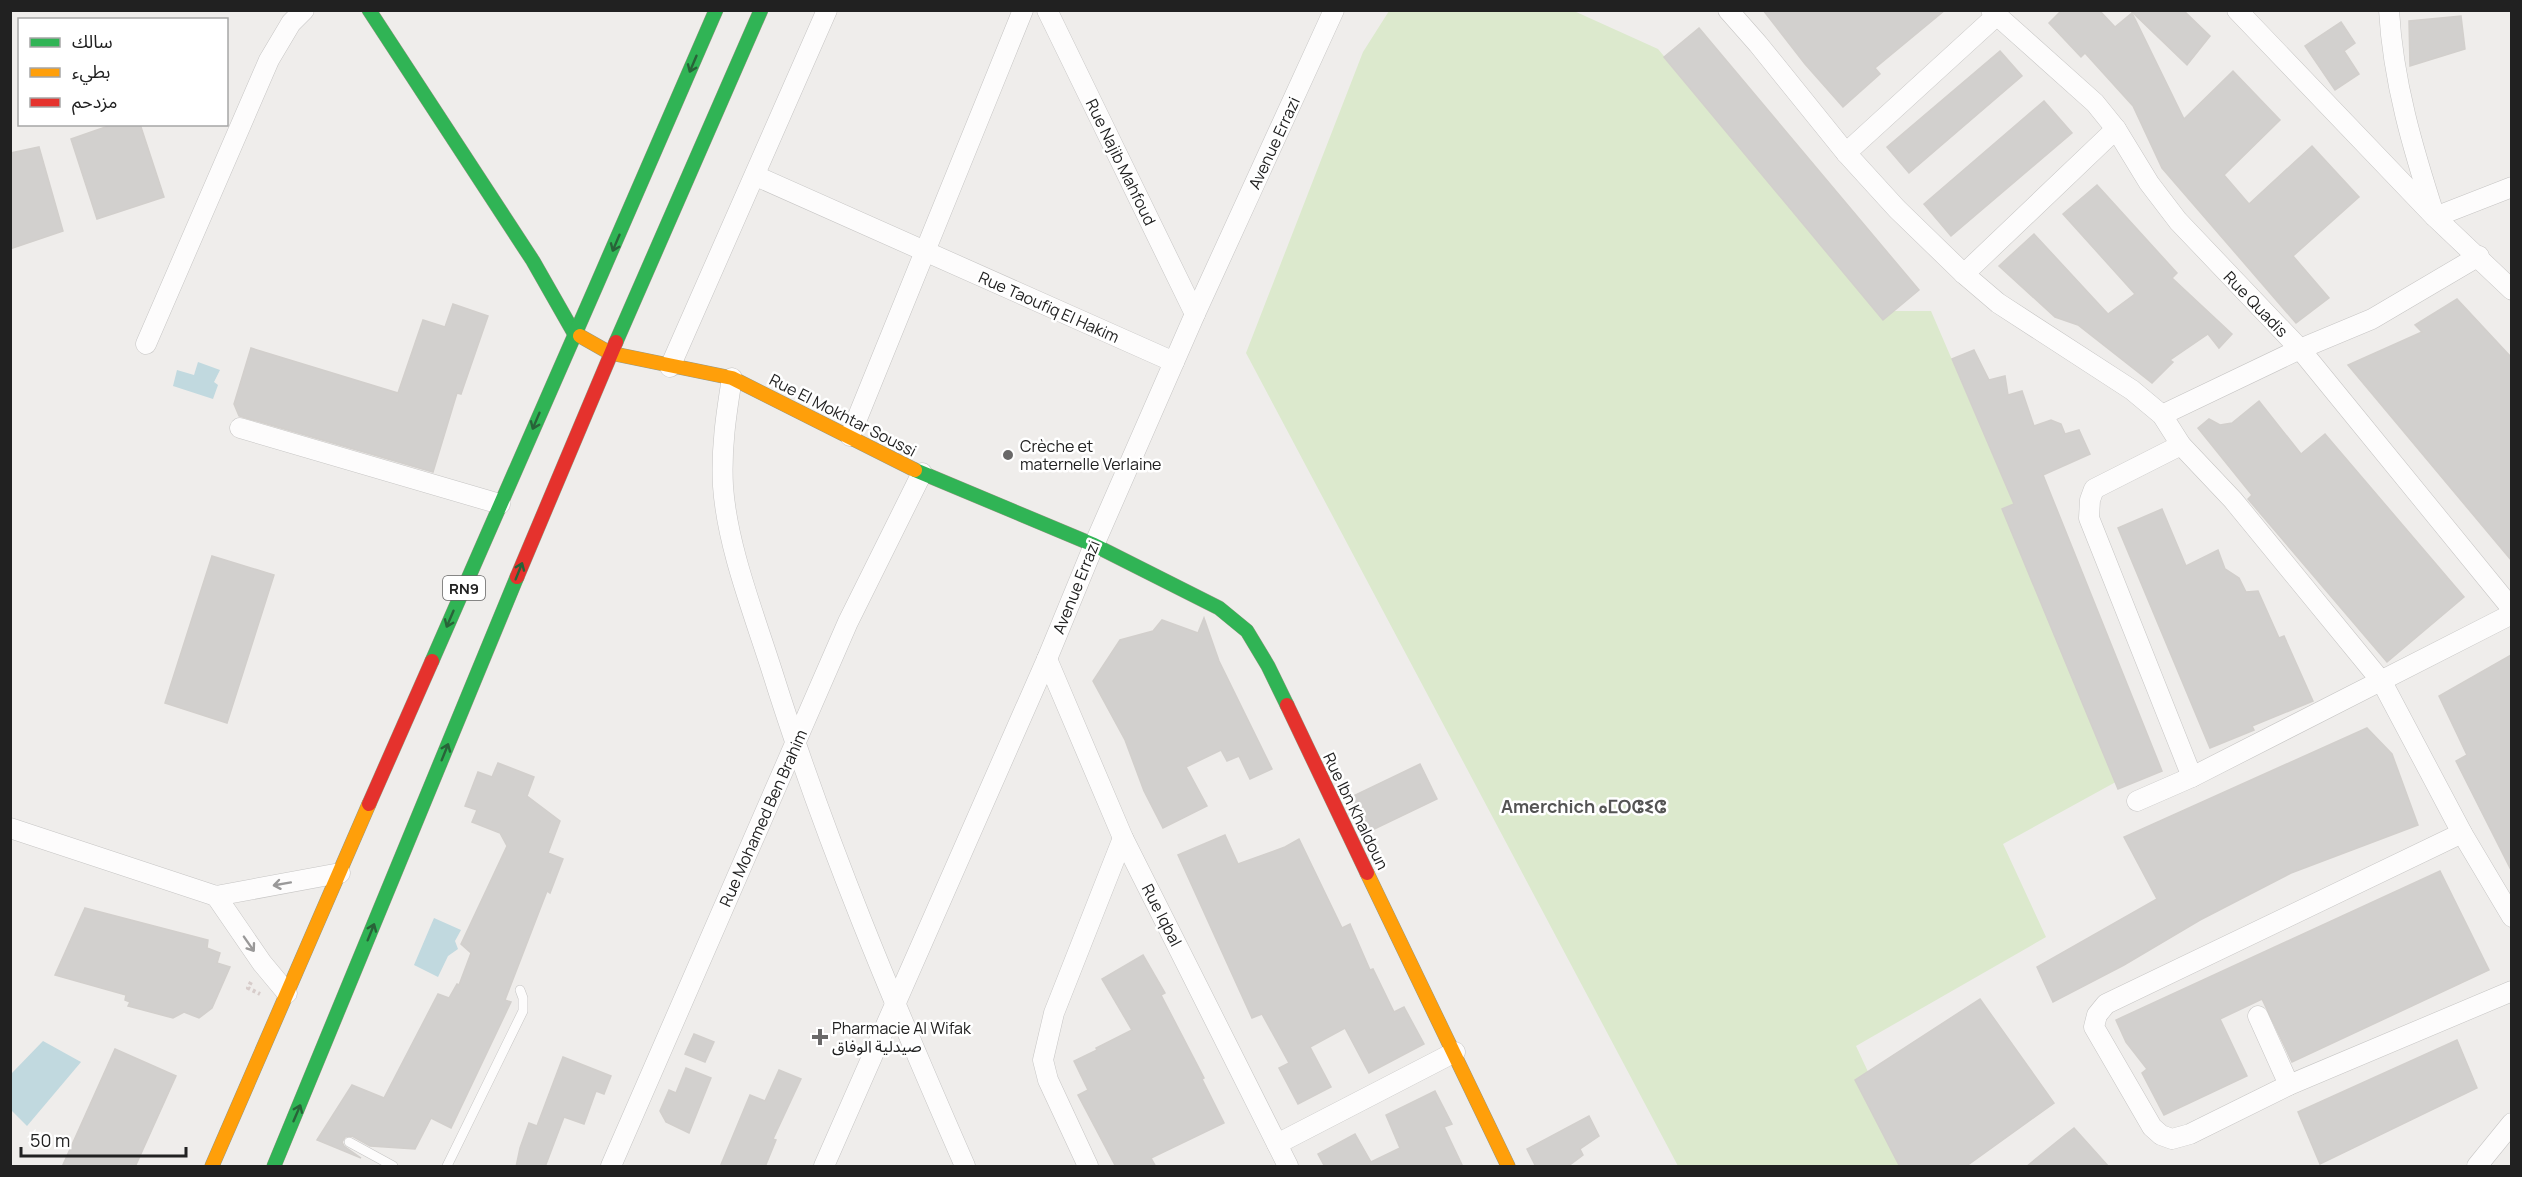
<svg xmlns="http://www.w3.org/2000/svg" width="2522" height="1177" font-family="Manrope,'Noto Sans Arabic','Noto Sans Tifinagh',sans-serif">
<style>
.grass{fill:#dce9cd}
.water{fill:#c1d9df}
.building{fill:#d2d0ce;stroke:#d2cfcc;stroke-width:1.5}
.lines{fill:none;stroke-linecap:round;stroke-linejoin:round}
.lane-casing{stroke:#c6c5c4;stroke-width:10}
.street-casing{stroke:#c6c5c4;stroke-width:21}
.fast-casing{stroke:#969884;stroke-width:15}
.slow-casing{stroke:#969884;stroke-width:15}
.jam-casing{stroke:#969884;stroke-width:15}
.path{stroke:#d7ccca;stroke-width:4;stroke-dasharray:3 3;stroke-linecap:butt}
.lane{stroke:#fdfcfc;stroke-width:9}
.street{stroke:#fdfcfc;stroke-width:20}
.fast{stroke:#30b455;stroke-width:14}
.slow{stroke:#ff9f0a;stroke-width:14}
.jam{stroke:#e5322d;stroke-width:14}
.oneway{stroke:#286338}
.oneway2{stroke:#9a9999}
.poi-dot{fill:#696868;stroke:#fff;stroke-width:2}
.labels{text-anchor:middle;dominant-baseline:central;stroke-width:5;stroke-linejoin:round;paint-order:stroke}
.shield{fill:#fff;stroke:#646464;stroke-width:1.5}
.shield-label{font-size:15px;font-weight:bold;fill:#212121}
.street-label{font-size:16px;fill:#212121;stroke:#fff}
.poi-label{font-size:16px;fill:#212121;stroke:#fff;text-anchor:start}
.neighbourhood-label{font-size:18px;font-weight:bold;fill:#545454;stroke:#fff}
</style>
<rect width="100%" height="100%" fill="#efedeb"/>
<!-- grass -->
<polygon class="grass" points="1389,11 1574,11 1658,49 1878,311 1931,311 2008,490 2123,778 2003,844 2046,937 1856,1046 1912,1166 1678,1166 1246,353 1363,52"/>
<!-- water -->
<g class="water">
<polygon points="198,362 220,370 214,382 218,385 213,399 173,386 177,370 194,375"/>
<polygon points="434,918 461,930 455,941 458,949 448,956 438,977 414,965"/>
<polygon points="43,1041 81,1062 27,1126 11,1110 11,1074"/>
</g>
<!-- building -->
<g class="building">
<polygon points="1763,10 1945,10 1875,68 1880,74 1843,107 1805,64"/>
<polygon points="2062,10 2099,10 2115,27 2132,13 2184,119 2233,71 2280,120 2224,175 2249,204 2312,146 2359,197 2293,256 2329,298 2296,323 2162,168 2133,106 2085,53 2081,57 2049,23"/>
<polygon points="2130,10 2183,10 2210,36 2187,65"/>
<polygon points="2461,16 2465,49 2410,66 2409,21"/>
<polygon points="2341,22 2355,43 2344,51 2359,74 2335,90 2305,46"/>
<polygon points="1699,28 1919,290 1883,320 1664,57"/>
<polygon points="2000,51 2022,76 1909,173 1887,147"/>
<polygon points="2044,101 2072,133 1951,236 1924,204"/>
<polygon points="114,124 140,124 164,197 97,219 71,139"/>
<polygon points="39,147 63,231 10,249 10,153"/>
<polygon points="2097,185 2177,273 2172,278 2232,334 2219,348 2208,334 2170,360 2173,362 2152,383 2078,325 2055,317 1999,266 2034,234 2108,314 2135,294 2063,214"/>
<polygon points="2457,299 2511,357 2511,560 2348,365 2422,332 2415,325"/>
<polygon points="453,304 488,316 461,394 457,393 433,472 239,416 234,404 251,348 398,393 423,320 445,327"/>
<polygon points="1974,350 1989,380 2005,376 2008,395 2022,391 2034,426 2051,420 2061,424 2065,434 2079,430 2090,454 2043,475 2162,771 2118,789 2002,509 2014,504 1952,359"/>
<polygon points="2259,401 2301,454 2325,434 2464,597 2387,662 2248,499 2252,495 2198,428 2209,419 2220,425 2232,423"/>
<polygon points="2162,509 2186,566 2218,550 2225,569 2239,578 2246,592 2258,591 2279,638 2284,636 2313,701 2252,726 2254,730 2210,748 2118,528"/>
<polygon points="212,556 274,575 227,723 165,703"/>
<polygon points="1204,618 1219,661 1272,769 1250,779 1239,756 1227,761 1221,750 1186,767 1207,806 1163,828 1144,791 1125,740 1093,681 1120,640 1153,631 1162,620 1198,633"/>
<polygon points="2511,655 2511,870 2456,761 2467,755 2439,696"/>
<polygon points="2367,728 2392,754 2418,825 2291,873 2200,920 2124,965 2053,1002 2037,967 2157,899 2124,837"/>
<polygon points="498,763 534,777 527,796 560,821 548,853 563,859 550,893 547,891 505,1000 511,1002 451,1128 431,1118 415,1149 370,1146 352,1136 345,1137 342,1142 344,1146 361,1158 317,1140 352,1085 384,1098 438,994 449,998 457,984 459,985 471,953 461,944 507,846 500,833 472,822 477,810 465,806 478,772 492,777"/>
<polygon points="1420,764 1437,799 1366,833 1349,798"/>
<polygon points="1225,835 1238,864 1285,847 1299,839 1342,928 1350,924 1370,970 1373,969 1394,1012 1404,1007 1424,1044 1369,1073 1345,1028 1310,1047 1331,1087 1298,1104 1279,1068 1289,1063 1262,1014 1252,1018 1178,855"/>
<polygon points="2440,871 2489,970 2292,1062 2262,999 2220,1019 2247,1076 2164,1115 2142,1073 2147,1069 2126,1042 2116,1020"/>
<polygon points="85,908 208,940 207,948 220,953 217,963 230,967 212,1008 199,1018 184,1012 173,1018 128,1006 130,1002 125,1000 126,995 55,975"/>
<polygon points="1143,955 1165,993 1161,995 1204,1078 1202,1079 1224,1123 1151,1158 1156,1167 1116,1167 1078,1095 1088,1090 1074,1061 1097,1050 1096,1048 1132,1030 1102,979"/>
<polygon points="1980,999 2054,1103 1965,1167 1900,1167 1855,1080"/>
<polygon points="694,1034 714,1042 705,1062 685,1054"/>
<polygon points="2457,1040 2477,1088 2320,1164 2298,1112"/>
<polygon points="115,1049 176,1076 135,1167 62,1167"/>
<polygon points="563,1057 611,1076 604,1094 596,1091 584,1124 564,1117 545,1167 516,1167 520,1148 529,1123 537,1126"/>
<polygon points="686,1068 711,1078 689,1133 666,1122 660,1111 669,1090 676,1093"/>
<polygon points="779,1070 801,1079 773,1139 776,1140 765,1167 720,1167 750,1095 765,1101"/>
<polygon points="1435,1091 1452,1124 1444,1127 1463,1167 1325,1167 1318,1154 1355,1134 1371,1162 1400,1148 1386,1115"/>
<polygon points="1589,1116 1599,1136 1580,1149 1583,1155 1567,1167 1536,1167 1527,1149"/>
<polygon points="2074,1128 2109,1167 2026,1167 2065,1135"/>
</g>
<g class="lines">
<defs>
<g id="lane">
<polyline points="349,1142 393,1166"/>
<polyline points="447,1166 523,1011 523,998 520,990"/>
</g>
<g id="street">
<polyline points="1047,10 1195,314"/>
<polyline points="1728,10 1758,44 1846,153 1897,209 1964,274 1998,303 2132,390 2162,415 2181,445 2233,500 2382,682 2462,833 2512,917"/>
<polyline points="1991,10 2095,103 2116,129 2149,183 2178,221 2300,349 2512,609"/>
<polyline points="2237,10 2435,217 2512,290"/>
<path d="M 2389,10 C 2393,82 2413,149 2435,217 L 2512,187"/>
<polyline points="1846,153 1996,16"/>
<polyline points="756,176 1174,362"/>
<polyline points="1964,274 2116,129"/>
<polyline points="146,344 269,60 291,23 304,10"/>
<polyline points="670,367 827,10"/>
<path d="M 732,378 C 726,415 721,449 723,486 C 727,546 754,614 772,671 C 825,840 894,1004 965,1166"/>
<polyline points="2162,415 2300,349 2372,319 2479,256"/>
<polyline points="240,428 500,504"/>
<polyline points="850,436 1023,10"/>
<polyline points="2181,445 2094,489 2090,500 2089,518 2192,777"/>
<polyline points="1047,659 1123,838 1288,1166"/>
<polyline points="2137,801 2192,777 2512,614"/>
<polyline points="10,828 216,896 340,873"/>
<polyline points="2462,833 2106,1004 2097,1015 2094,1027 2152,1127 2161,1135 2172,1139 2190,1134 2289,1085 2512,991"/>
<polyline points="216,896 262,963 287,993"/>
<polyline points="2258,1016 2289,1085"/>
<polyline points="1277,1144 1455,1052"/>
<polyline points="611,1166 848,622 922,473"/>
<polyline points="824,1166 1047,659 1094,545 1195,314 1334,10"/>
<polyline points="1088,1166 1048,1080 1043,1060 1054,1013 1123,838"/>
<polyline points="2477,1166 2512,1123"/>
</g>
<g id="fast">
<polyline points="369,10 533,261 574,333 580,336"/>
<polyline points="616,342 761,10"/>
<polyline points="915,470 1094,545 1219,608 1247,631 1268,666 1287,705"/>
<path d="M 432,661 C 526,443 623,228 716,10"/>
<polyline points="274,1166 517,577"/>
</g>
<g id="slow">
<polyline points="580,336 610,353 732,378 915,470"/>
<polyline points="1367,873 1508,1166"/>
<polyline points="212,1166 369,804"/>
</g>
<g id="jam">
<polyline points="517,577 616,342"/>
<polyline points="1287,705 1367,873"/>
<polyline points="369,804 432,661"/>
</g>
</defs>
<!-- lane casing -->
<use href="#lane" class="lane-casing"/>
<!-- street casing -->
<use href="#street" class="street-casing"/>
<!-- fast casing -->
<use href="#fast" class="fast-casing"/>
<!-- slow casing -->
<use href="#slow" class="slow-casing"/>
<!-- jam casing -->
<use href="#jam" class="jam-casing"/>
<!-- path -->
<polyline class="path" points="251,982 248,988 260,994"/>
<!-- lane -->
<use href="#lane" class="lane"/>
<!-- street -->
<use href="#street" class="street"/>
<!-- fast -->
<use href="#fast" class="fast"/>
<!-- slow -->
<use href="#slow" class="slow"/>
<!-- jam -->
<use href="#jam" class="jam"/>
</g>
<!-- one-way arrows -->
<defs><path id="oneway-shaft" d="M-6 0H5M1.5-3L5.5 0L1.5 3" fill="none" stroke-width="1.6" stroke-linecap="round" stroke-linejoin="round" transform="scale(1.5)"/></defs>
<g class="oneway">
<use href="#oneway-shaft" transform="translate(693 64) rotate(113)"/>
<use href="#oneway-shaft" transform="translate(616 243) rotate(113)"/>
<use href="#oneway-shaft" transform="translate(536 421) rotate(113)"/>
<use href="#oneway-shaft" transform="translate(519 571) rotate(-68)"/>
<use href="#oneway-shaft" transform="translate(450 619) rotate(113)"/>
<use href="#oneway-shaft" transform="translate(445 752) rotate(-68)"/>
<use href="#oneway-shaft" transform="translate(371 932) rotate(-68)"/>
<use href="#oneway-shaft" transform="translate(297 1113) rotate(-67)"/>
</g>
<g class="oneway2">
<use href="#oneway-shaft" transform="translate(282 884) rotate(170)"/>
<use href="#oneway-shaft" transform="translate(249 944) rotate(55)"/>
</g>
<!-- markers -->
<g class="poi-dot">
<circle cx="1008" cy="455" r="6"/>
<path d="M817 1028h6v6h6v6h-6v6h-6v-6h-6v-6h6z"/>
</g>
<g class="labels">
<!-- shield labels -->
<rect class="shield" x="443" y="576" width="42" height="24" rx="4.5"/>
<g class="shield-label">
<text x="464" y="588">RN9</text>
</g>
<!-- street labels -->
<g class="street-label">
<text transform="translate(1274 143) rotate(-65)">Avenue Errazi</text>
<text transform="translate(1121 162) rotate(64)">Rue Najib Mahfoud</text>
<text transform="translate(2256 304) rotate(46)">Rue Quadis</text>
<text transform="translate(1049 307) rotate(24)">Rue Taoufiq El Hakim</text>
<text transform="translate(843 415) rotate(27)">Rue El Mokhtar Soussi</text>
<text transform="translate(1076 587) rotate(-68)">Avenue Errazi</text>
<text transform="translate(1356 811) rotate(64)">Rue Ibn Khaldoun</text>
<text transform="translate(763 818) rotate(-66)">Rue Mohamed Ben Brahim</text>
<text transform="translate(1162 915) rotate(63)">Rue Iqbal</text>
</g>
<!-- poi labels -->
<g class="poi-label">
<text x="1020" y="446">Crèche et<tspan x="1020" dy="18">maternelle Verlaine</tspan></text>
<text x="832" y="1028">Pharmacie Al Wifak<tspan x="832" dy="18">صيدلية الوفاق</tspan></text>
</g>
<!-- neighbourhood labels -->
<g class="neighbourhood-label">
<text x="1584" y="806">Amerchich ⴰⵎⵔⵛⵉⵛ</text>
</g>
</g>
<!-- border -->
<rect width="2522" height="1177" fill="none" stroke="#212121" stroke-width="24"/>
<!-- legend -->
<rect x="18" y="18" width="210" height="108" fill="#ffffff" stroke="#a6a6a6" stroke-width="1.5"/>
<rect x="30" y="38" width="30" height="9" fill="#30b455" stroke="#a6a6a6" stroke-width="1.5"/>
<text x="72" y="48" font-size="18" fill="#212121">سالك</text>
<rect x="30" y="68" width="30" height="9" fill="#ff9f0a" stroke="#a6a6a6" stroke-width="1.5"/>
<text x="72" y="78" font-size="18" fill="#212121">بطيء</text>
<rect x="30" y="98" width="30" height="9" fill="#e5322d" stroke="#a6a6a6" stroke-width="1.5"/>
<text x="72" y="108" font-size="18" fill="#212121">مزدحم</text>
<!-- scale -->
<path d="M21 1147v9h165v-9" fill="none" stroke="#212121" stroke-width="3"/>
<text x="30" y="1147" font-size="18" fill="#212121" stroke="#ffffff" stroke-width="4.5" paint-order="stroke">50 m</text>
</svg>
